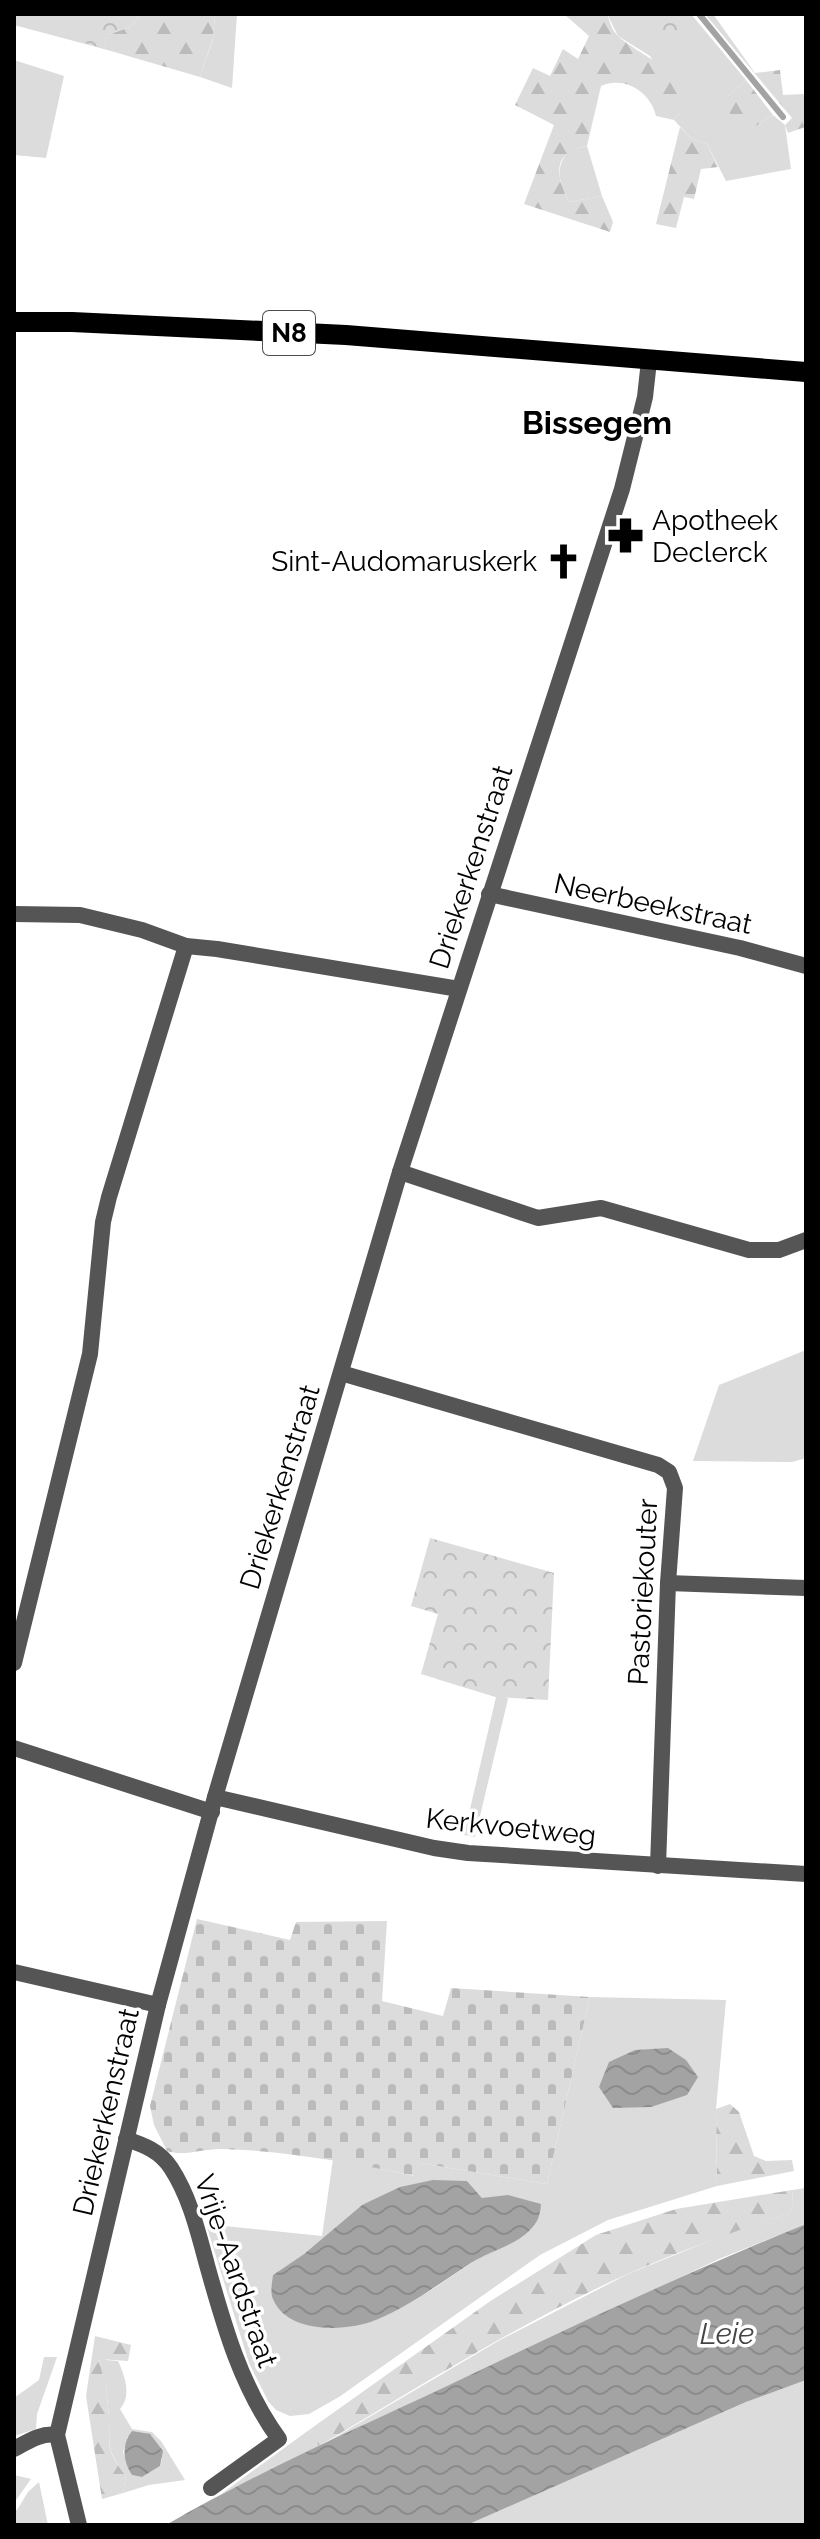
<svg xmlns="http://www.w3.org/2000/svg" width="820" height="2539" font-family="Raleway,sans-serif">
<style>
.grass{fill:#dcdcdc;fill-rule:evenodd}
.forest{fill:url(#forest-firs)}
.cemetery{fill:url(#cemetery-stones)}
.park{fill:url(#park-crowns)}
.water{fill:url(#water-waves)}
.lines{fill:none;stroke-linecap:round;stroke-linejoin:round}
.stream{stroke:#a3a3a3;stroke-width:6}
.minor{stroke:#555;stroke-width:16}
.tertiary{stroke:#555;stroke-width:16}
.primary{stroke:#000;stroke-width:20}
.labels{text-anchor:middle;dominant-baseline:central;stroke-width:7;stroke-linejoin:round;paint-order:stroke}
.shield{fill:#fff;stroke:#4c4c4c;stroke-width:2}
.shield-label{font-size:26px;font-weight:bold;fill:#000}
.poi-label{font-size:28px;fill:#000;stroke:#fff;text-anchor:start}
.street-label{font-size:28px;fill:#000;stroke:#fff}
.water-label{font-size:30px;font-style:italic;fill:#444;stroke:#fff}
.quarter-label{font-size:32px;font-weight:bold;fill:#000;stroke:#fff}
</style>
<defs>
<pattern id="forest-firs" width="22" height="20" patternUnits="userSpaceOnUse" patternTransform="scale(2)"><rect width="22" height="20" fill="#dcdcdc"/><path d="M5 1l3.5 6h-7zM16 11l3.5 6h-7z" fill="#bbb"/></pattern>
<pattern id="cemetery-stones" width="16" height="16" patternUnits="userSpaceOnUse" patternTransform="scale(2)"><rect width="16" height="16" fill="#dcdcdc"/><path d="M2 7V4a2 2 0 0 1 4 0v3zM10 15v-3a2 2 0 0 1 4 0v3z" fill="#bbb"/></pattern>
<pattern id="park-crowns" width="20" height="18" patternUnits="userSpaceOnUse" patternTransform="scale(2)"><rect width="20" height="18" fill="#dcdcdc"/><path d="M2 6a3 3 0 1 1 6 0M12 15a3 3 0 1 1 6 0" fill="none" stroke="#bbb"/></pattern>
<pattern id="water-waves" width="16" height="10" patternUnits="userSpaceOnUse" patternTransform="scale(2)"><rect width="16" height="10" fill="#a3a3a3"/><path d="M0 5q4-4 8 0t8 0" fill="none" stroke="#8b8b8b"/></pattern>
</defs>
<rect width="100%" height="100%" fill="#fff"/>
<!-- grass -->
<g class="grass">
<polygon points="14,14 141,14 107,35 104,49 14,25"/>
<polygon points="215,14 237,14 232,88 200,77 213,39"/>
<polygon points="607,14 691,14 746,80 729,96 756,126 773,115 785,125 791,169 726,181 707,144 692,139 674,120 681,112 650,56 618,36"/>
<polygon points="14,60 64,76 46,158 14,155"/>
<path d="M 587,146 L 602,196 L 569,202 C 560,184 553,167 570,150 Z"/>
<polygon points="806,1350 806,1458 792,1462 693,1461 719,1385"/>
<polygon points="439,1672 498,1687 508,1699 475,1837 464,1835 496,1697 437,1679"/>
<path d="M 590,1997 L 726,2000 L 716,2109 L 717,2186 L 608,2220 L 540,2255 L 339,2397 L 309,2414 L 290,2416 L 276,2410 L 268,2401 L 249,2363 L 206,2224 L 322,2236 L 333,2159 L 414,2176 L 420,2163 L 547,2184 ZM 467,2181 L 482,2198 L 473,2262 L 433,2289 L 374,2321 L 334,2327 L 273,2275 L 304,2254 L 362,2205 Z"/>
<polygon points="806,2188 806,2224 719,2259 221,2494 309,2430 320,2446 500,2340 628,2274 729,2233 790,2213 793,2203 792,2190"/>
<polygon points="44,2357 57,2357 37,2414 36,2429 14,2436 14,2398 39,2380"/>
<path d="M 104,2357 L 106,2360 L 118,2361 C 125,2376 132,2396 120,2409 L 132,2429 L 152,2432 L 161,2441 L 185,2480 L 149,2485 L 123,2493 L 126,2476 C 106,2448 110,2449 109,2417 C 108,2404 106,2392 106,2379 L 103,2377 L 99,2358 ZM 128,2436 L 162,2459 L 160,2466 L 142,2477 L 132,2475 L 123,2452 Z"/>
<polygon points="806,2380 806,2525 467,2525 746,2402"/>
<polygon points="14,2475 31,2479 14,2503"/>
<polygon points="39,2482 48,2525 14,2525 14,2509 17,2510 28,2492"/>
</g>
<!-- forest -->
<g class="forest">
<polygon points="141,14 215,14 213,38 200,77 104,49 107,35 130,27"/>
<path d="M 564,14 L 607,14 C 610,22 612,31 619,37 C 645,59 685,69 681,112 L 674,120 L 656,116 C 650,91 624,76 601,86 L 587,146 C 551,152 556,176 569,202 L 602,196 L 613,222 L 610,232 L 524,204 L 554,125 L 515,105 L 533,68 L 550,76 L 563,49 L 578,59 L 589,36 Z"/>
<polygon points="705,14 713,14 755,73 780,70 783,95 804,94 805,127 788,133 785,125 792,118"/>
<path d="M 746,80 L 773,115 L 756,126 L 742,128 C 730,118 727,111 729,96 Z"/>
<polygon points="680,127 692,139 707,144 718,167 701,169 694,199 684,197 676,228 656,224"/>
<polygon points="730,2104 739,2112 754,2156 766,2161 792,2160 794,2171 717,2186 716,2109"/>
<path d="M 792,2190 L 793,2203 L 790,2213 C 736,2231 682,2250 630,2273 C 524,2320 419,2387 319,2446 L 309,2430 L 489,2302 L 596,2235 L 676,2209 Z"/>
<path d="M 95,2336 L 131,2345 L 128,2361 L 99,2359 L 103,2376 L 106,2379 C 106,2392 108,2404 109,2417 C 110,2447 105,2449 126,2476 L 123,2493 L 102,2499 L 86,2396 Z"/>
</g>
<!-- cemetery -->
<path class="cemetery" d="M 197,1919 L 290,1940 L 296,1922 L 387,1921 L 382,2001 L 443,2016 L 451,1988 L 590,1997 L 547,2184 L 420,2163 L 415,2176 C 352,2163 288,2151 223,2149 C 204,2148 185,2157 167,2151 L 154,2125 L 150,2106 Z"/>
<!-- park -->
<g class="park">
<polygon points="94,14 141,14 130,27 107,35 104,49 85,43"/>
<polygon points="637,14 686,14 693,22 665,46"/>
<polygon points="430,1538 554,1573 548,1700 496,1697 421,1674 438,1614 411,1606"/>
</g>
<!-- water -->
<g class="water">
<polygon points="668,2048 686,2060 698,2077 687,2095 651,2107 613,2108 599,2087 609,2062 635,2050"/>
<path d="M 433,2180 L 467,2181 L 482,2198 L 508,2195 L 541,2204 C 540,2216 538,2222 529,2231 C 514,2246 488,2252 471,2263 C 440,2283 410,2306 376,2320 C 346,2332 287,2334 273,2299 C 270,2293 272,2283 273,2275 L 304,2254 L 362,2205 L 400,2187 Z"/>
<path d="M 806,2224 L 806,2380 L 746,2402 L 467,2525 L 166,2525 C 256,2473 351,2431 445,2387 C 564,2330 683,2274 806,2224 Z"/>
<path d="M 132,2431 L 150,2434 L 163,2451 L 160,2466 L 142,2477 L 132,2475 C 123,2461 121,2445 132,2431 Z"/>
</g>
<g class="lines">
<!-- stream -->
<polyline class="stream" points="699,14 783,117"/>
<!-- minor -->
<g class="minor">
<polyline points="489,894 740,948 806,966"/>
<polyline points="14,914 80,915 142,930 186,946 217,949 459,989"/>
<polyline points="400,1172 538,1218 601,1208 749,1250 779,1250 806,1240"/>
<polyline points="341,1373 658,1465 669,1472 675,1488 668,1583 658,1866"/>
<polyline points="668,1583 806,1588"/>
<polyline points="14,1663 90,1354 103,1222 109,1197 186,946"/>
<polyline points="14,1748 212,1812"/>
<polyline points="215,1797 434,1848 468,1853 806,1874"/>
<polyline points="14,1972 158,2005"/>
<path d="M 126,2139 C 144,2145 160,2151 171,2168 C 190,2197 198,2232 207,2265 C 224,2326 241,2387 279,2439 L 211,2488"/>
<path d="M 14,2449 C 27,2442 42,2432 57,2435"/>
</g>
<!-- tertiary -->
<polyline class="tertiary" points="79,2525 57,2435 158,2005 215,1797 400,1172 622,489 645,397 649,361"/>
<!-- primary -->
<polyline class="primary" points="14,322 72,322 346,335 806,372"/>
</g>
<!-- icons -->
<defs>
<symbol id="pharmacy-bare" viewBox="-9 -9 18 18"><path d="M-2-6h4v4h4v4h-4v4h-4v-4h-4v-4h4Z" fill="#000" stroke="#fff" stroke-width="2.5" paint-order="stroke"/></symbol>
<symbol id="church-bare" viewBox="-9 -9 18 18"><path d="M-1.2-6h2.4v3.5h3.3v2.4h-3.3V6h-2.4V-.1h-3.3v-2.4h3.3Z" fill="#000" stroke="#fff" stroke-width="2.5" paint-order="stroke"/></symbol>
</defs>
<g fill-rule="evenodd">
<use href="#pharmacy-bare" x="600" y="510" width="51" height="51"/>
<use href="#church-bare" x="538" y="536" width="51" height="51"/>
</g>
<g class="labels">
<!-- shield labels -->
<rect class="shield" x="263" y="311" width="52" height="44" rx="6"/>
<g class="shield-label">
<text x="289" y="333">N8</text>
</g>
<!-- poi labels -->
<g class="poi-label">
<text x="652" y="520">Apotheek<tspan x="652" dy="32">Declerck</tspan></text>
<text x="537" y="561" text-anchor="end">Sint-Audomaruskerk</text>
</g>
<!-- street labels -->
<g class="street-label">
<text transform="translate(471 867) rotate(-72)">Driekerkenstraat</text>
<text transform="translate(653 904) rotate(12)">Neerbeekstraat</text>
<text transform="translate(280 1487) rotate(-73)">Driekerkenstraat</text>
<text transform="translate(643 1592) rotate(-87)">Pastoriekouter</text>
<text transform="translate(511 1827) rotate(6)">Kerkvoetweg</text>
<text transform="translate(106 2112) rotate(-77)">Driekerkenstraat</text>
<text transform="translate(236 2271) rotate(71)">Vrije-Aardstraat</text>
</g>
<!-- water labels -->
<g class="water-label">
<text x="727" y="2333">Leie</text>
</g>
<!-- quarter labels -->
<g class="quarter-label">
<text x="597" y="422">Bissegem</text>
</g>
</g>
<!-- border -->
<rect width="820" height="2539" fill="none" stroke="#000000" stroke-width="32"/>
</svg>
